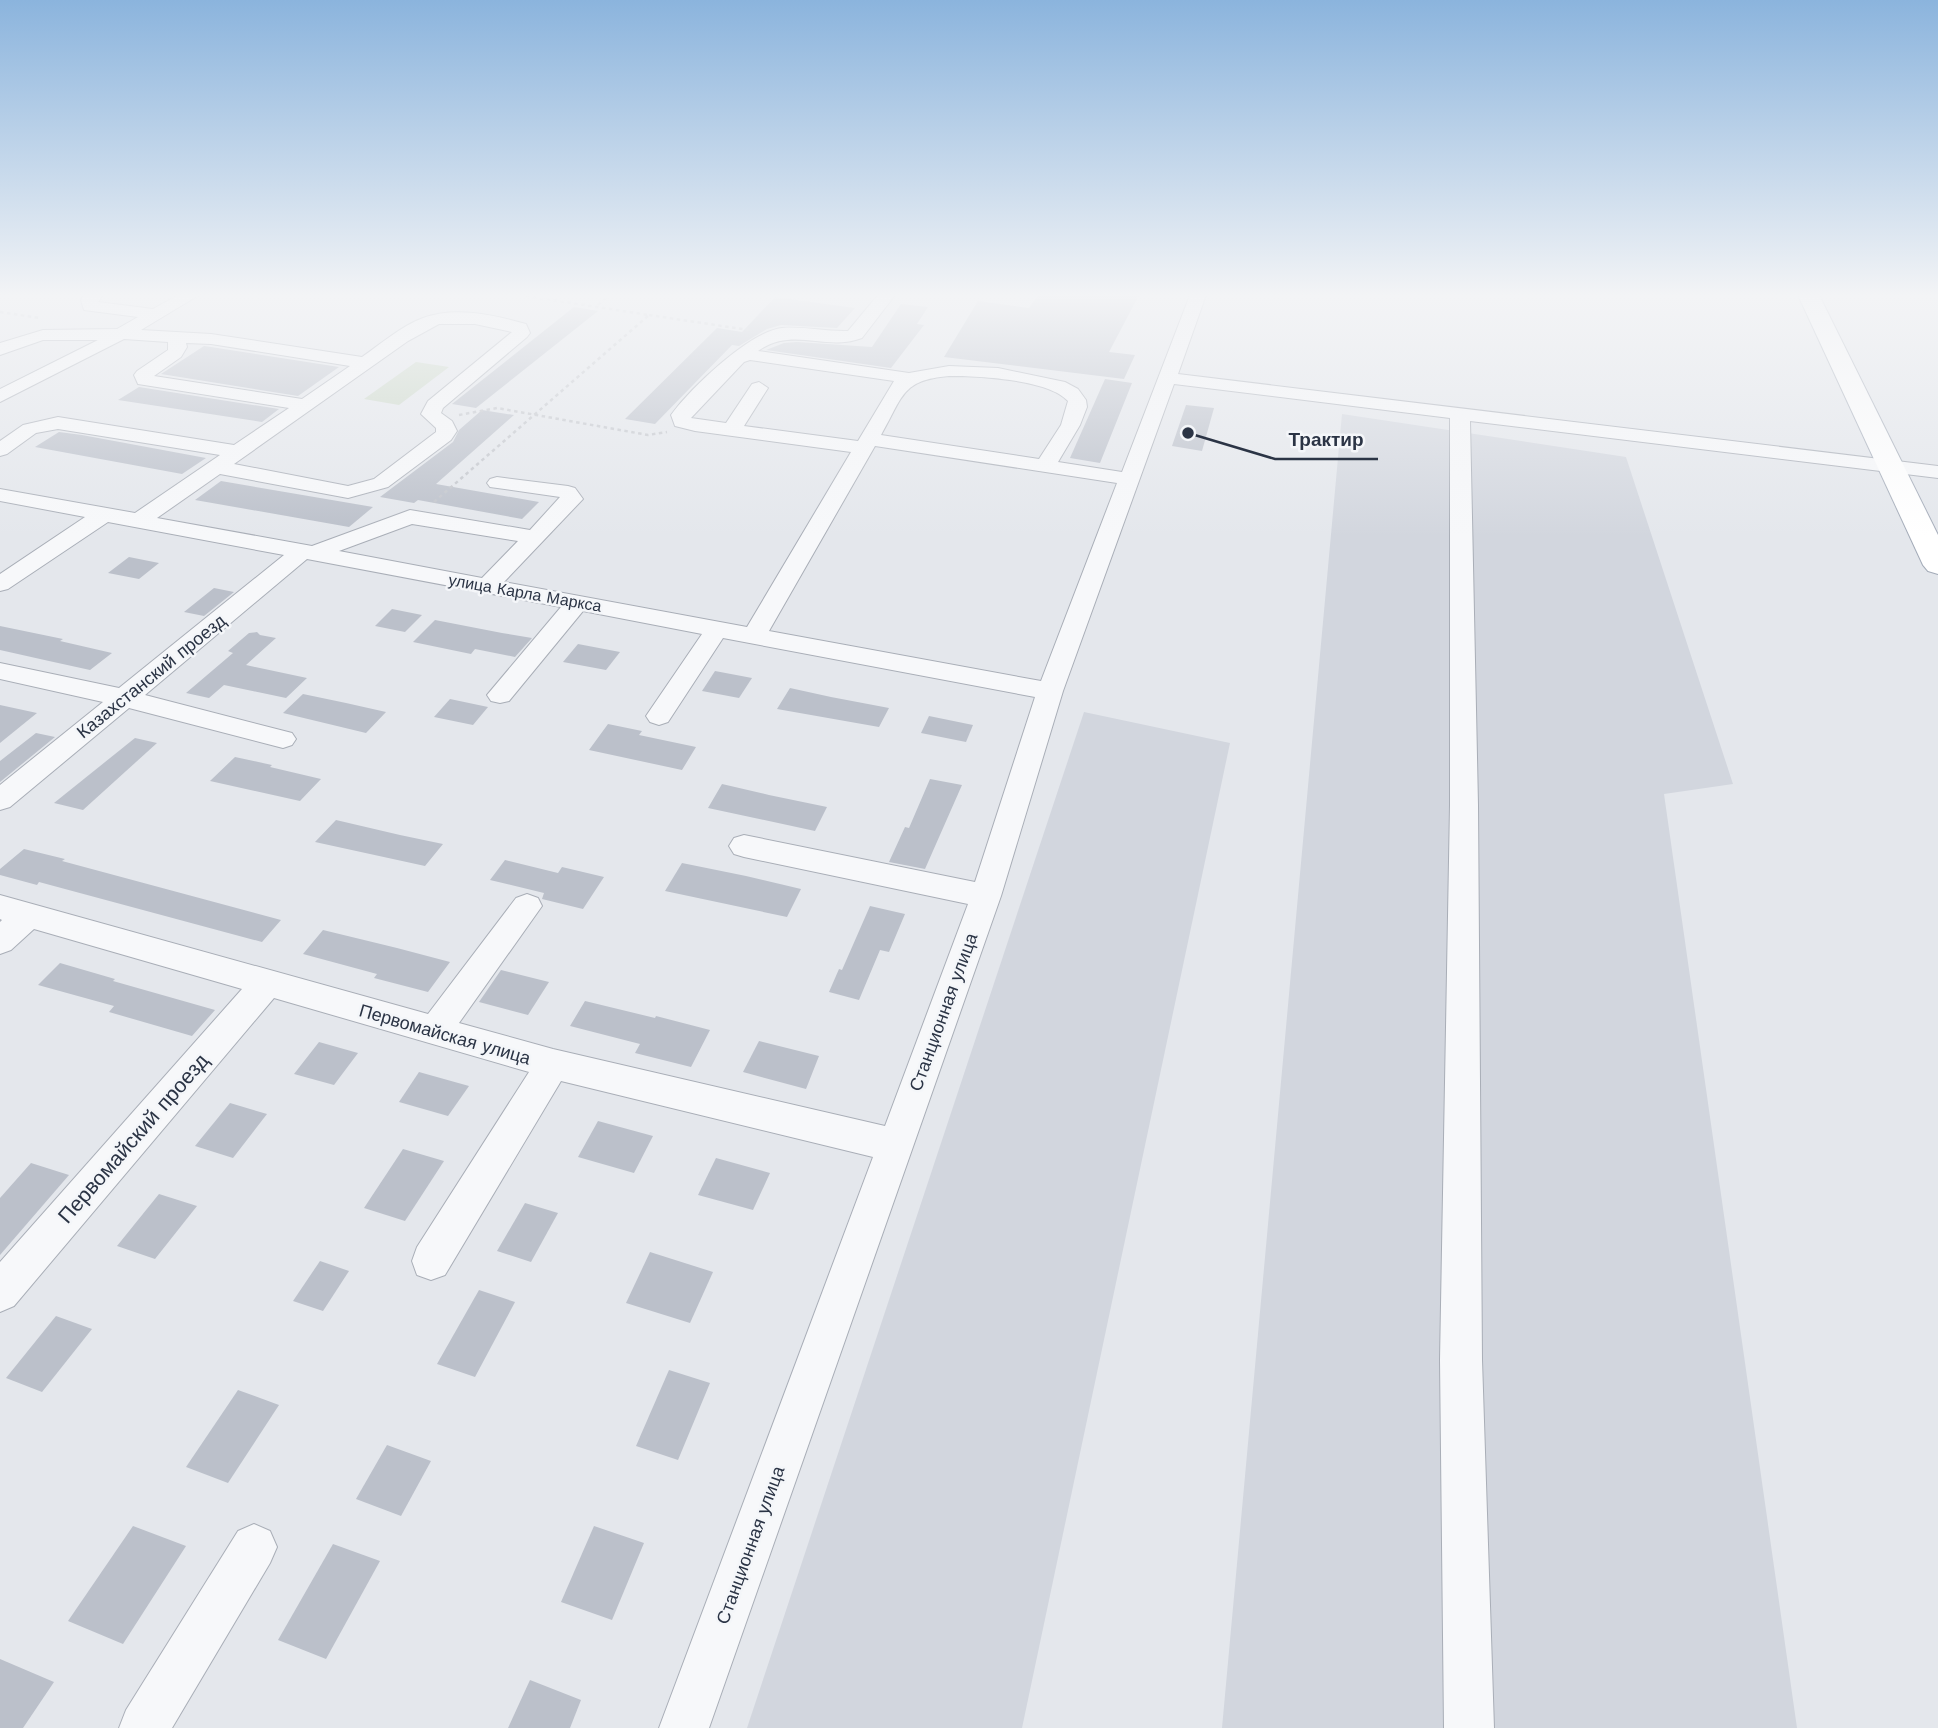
<svg xmlns="http://www.w3.org/2000/svg" width="1938" height="1728" font-family="'Work Sans',sans-serif">
<style>
.built{fill:#d2d6de}
.green{fill:#c9d6c5}
.building{fill:#bbc0ca}
.lines{fill:none;stroke-linecap:round;stroke-linejoin:round}
.minor-casing{stroke:#a9aeb7;stroke-width:2}
.major-casing{stroke:#a3abb8;stroke-width:2}
.path{stroke:#c2c5cb;stroke-width:2.5;stroke-dasharray:3.5 3.5;stroke-linecap:butt}
.minor{fill:#f7f8fa;fill-rule:evenodd}
.major{fill:#fff;fill-rule:evenodd}
.labels{text-anchor:middle;dominant-baseline:central;stroke-width:5;stroke-linejoin:round;paint-order:stroke}
.far-street-label{font-size:16px;fill:#2b3445;stroke:#f4f6f9}
.street-label{font-size:18px;fill:#2b3445;stroke:#f4f6f9}
.near-street-label{font-size:21px;fill:#2b3445;stroke:#f4f6f9}
.leader{fill:none;stroke:#2b3445;stroke-width:2.5}
.callout-dot{fill:#2b3445;stroke:#f4f6f9;stroke-width:2.5}
.callout-label{font-size:19px;text-anchor:middle;font-weight:bold;fill:#2b3445;stroke:#f4f6f9;stroke-width:5;stroke-linejoin:round;paint-order:stroke}
</style>
<rect width="100%" height="100%" fill="#e4e7ec"/>
<!-- built -->
<g class="built">
<polygon points="1342,414 1626,457 1733,784 1664,794 1797,1728 1222,1728"/>
<polygon points="1084,712 1230,743 1022,1728 747,1728"/>
</g>
<!-- green -->
<polygon class="green" points="416,362 449,367 399,405 364,399"/>
<!-- building -->
<g class="building">
<polygon points="1038,295 1139,295 1109,352 1135,355 1124,379 944,357 978,301 1029,308"/>
<polygon points="775,297 855,308 837,328 781,325 767,329 739,346 732,345 655,424 625,419 717,328 742,332"/>
<polygon points="901,304 928,307 917,324 924,325 891,368 766,350 784,343 797,342 872,347"/>
<polygon points="574,307 598,311 476,408 452,404"/>
<polygon points="204,346 211,347 339,367 298,396 161,374"/>
<polygon points="1105,379 1132,383 1100,463 1070,458"/>
<polygon points="139,387 279,409 262,422 118,400"/>
<polygon points="1186,405 1214,408 1202,451 1172,446"/>
<polygon points="482,410 514,415 436,484 539,502 522,519 418,500 414,503 380,497 453,442 459,430"/>
<polygon points="59,432 82,435 206,458 182,474 35,447"/>
<polygon points="221,481 373,507 349,527 195,500"/>
<polygon points="129,557 159,563 139,579 108,573"/>
<polygon points="214,588 234,592 204,616 184,612"/>
<polygon points="392,609 422,615 405,632 375,626"/>
<polygon points="435,620 502,633 532,638 515,657 475,649 471,654 413,642"/>
<polygon points="0,626 63,639 60,641 112,653 90,670 49,661 0,650"/>
<polygon points="257,632 260,635 276,638 246,665 307,678 286,698 224,685 209,698 186,693 233,653 228,651 249,633"/>
<polygon points="578,644 620,652 606,670 563,662"/>
<polygon points="715,671 752,678 739,698 702,691"/>
<polygon points="790,688 831,697 889,708 879,727 777,709"/>
<polygon points="303,694 346,703 386,712 366,733 283,713"/>
<polygon points="450,699 488,707 473,725 434,717"/>
<polygon points="0,705 37,713 0,743"/>
<polygon points="929,716 973,725 966,742 921,733"/>
<polygon points="608,724 642,731 639,735 696,747 682,770 589,750"/>
<polygon points="36,733 55,737 0,782 0,761"/>
<polygon points="135,738 157,743 83,810 54,803"/>
<polygon points="235,757 272,765 270,767 321,779 300,801 210,781"/>
<polygon points="930,779 962,785 925,869 889,862 905,827 909,828"/>
<polygon points="722,784 769,795 827,807 815,831 708,808"/>
<polygon points="336,820 400,835 443,844 425,866 315,842"/>
<polygon points="24,849 65,859 62,861 281,920 262,942 39,882 37,885 0,875 0,869"/>
<polygon points="505,860 558,873 562,867 604,877 583,909 542,899 544,893 490,880"/>
<polygon points="682,863 746,876 801,889 787,917 665,891"/>
<polygon points="870,906 905,914 889,952 880,950 859,1000 829,992 839,969 842,970"/>
<polygon points="323,930 397,948 450,962 428,992 374,978 377,974 303,954"/>
<polygon points="60,963 115,979 113,981 215,1010 192,1036 109,1012 114,1006 38,985"/>
<polygon points="501,970 549,982 528,1015 479,1002"/>
<polygon points="585,1001 655,1018 656,1016 710,1030 691,1067 635,1053 640,1044 570,1026"/>
<polygon points="759,1041 819,1056 806,1089 743,1072"/>
<polygon points="319,1042 358,1053 334,1085 294,1074"/>
<polygon points="419,1072 469,1086 448,1116 399,1102"/>
<polygon points="230,1103 267,1114 233,1158 195,1146"/>
<polygon points="598,1121 653,1136 634,1173 578,1157"/>
<polygon points="403,1149 444,1161 405,1221 364,1208"/>
<polygon points="716,1158 770,1173 753,1210 698,1195"/>
<polygon points="31,1163 69,1175 0,1255 0,1198"/>
<polygon points="159,1194 197,1206 155,1259 117,1246"/>
<polygon points="525,1203 558,1213 531,1262 497,1251"/>
<polygon points="650,1252 713,1272 690,1323 626,1303"/>
<polygon points="320,1261 349,1271 323,1311 293,1301"/>
<polygon points="479,1290 515,1302 475,1377 437,1364"/>
<polygon points="56,1316 92,1329 42,1392 6,1378"/>
<polygon points="669,1370 710,1383 678,1460 636,1446"/>
<polygon points="238,1390 279,1405 228,1483 186,1467"/>
<polygon points="387,1445 431,1461 401,1516 356,1499"/>
<polygon points="133,1526 186,1546 123,1644 68,1621"/>
<polygon points="594,1526 644,1543 612,1620 561,1602"/>
<polygon points="333,1544 380,1561 326,1659 278,1640"/>
<polygon points="0,1659 54,1682 23,1728 0,1728"/>
<polygon points="530,1680 581,1700 570,1728 508,1728"/>
</g>
<g class="lines">
<defs>
<g id="minor">
<path d="M 84,295 L 103,295 L 98,302 L 153,309 L 178,295 L 199,295 L 141,330 L 211,334 L 362,357 C 381,344 401,326 423,318 C 455,306 495,315 526,324 L 530,333 L 527,337 L 443,408 L 441,413 L 452,421 L 457,431 L 451,440 L 388,487 L 348,498 L 220,474 L 157,518 L 312,546 L 410,510 L 530,530 L 560,497 L 490,487 L 487,483 L 490,479 L 497,477 L 568,486 L 575,488 L 583,499 L 504,582 L 747,627 L 851,452 L 695,431 L 675,426 L 671,415 C 691,388 749,332 782,328 C 804,326 826,332 848,331 L 878,295 L 895,295 L 862,338 C 826,352 793,326 758,351 L 909,373 L 949,366 L 998,368 L 1065,382 L 1078,389 L 1086,400 L 1087,407 L 1080,425 L 1058,462 L 1122,472 L 1190,295 L 1206,295 L 1178,374 L 1938,466 L 1938,478 L 1470,421 L 1478,805 L 1482,1360 L 1494,1728 L 1444,1728 L 1440,1360 L 1450,805 L 1450,418 L 1174,384 L 1063,691 L 1001,896 L 709,1728 L 659,1728 L 873,1157 L 561,1081 L 445,1275 L 431,1280 L 417,1275 L 412,1261 L 417,1247 L 529,1072 L 274,998 L 14,1306 L 0,1312 L 0,1262 L 242,989 L 34,929 L 11,950 L 0,954 L 0,922 L 2,920 L 0,919 L 0,895 L 428,1014 L 516,898 L 527,894 L 538,898 L 542,906 L 459,1023 L 553,1049 L 885,1126 L 968,904 L 744,857 L 734,854 L 729,846 L 734,838 L 744,835 L 975,882 L 1035,697 L 723,638 L 668,722 L 659,725 L 650,722 L 646,716 L 702,634 L 583,611 L 509,701 L 500,703 L 491,701 L 487,695 L 561,607 L 307,559 L 145,695 L 292,733 L 296,739 L 292,745 L 283,748 L 129,708 L 10,807 L 0,810 L 0,785 L 103,702 L 0,679 L 0,663 L 119,688 L 284,555 L 108,522 L 8,589 L 0,591 L 0,574 L 85,517 L 0,501 L 0,489 L 135,513 L 220,455 L 58,429 L 36,433 L 7,454 L 0,456 L 0,441 L 23,425 L 58,417 L 234,445 L 289,408 L 138,384 L 134,375 L 137,371 L 168,350 L 168,342 L 124,339 L 0,402 L 0,389 L 98,340 L 43,340 L 0,355 L 0,343 L 43,330 L 117,329 L 138,317 L 84,310 L 81,300 ZM 439,324 L 475,324 L 512,332 L 428,401 L 421,414 L 436,428 L 436,432 L 374,479 L 348,486 L 234,464 L 408,341 ZM 186,343 L 211,344 L 350,366 L 302,399 L 154,376 L 181,357 L 187,347 ZM 750,360 L 894,381 L 858,441 L 744,426 L 768,388 L 759,382 L 752,384 L 726,423 L 691,418 L 744,362 ZM 949,376 C 977,376 1048,379 1068,401 L 1061,425 L 1039,459 L 881,435 C 903,397 901,380 949,376 ZM 875,446 L 1117,483 L 1041,681 L 769,631 ZM 412,524 L 518,541 L 482,578 L 339,551 Z"/>
<polygon points="254,1524 270,1531 277,1547 270,1563 172,1728 119,1728 126,1710 238,1531"/>
</g>
<polygon id="major" points="1798,295 1819,295 1938,535 1938,574 1928,571 1923,565"/>
</defs>
<!-- minor casing -->
<use href="#minor" class="minor-casing"/>
<!-- major casing -->
<use href="#major" class="major-casing"/>
<!-- path -->
<g class="path">
<polyline points="598,305 609,295"/>
<polyline points="0,312 40,318"/>
<polyline points="649,315 749,330"/>
<polyline points="459,415 497,408 648,435 667,432"/>
<polyline points="434,502 649,315 519,295"/>
</g>
<!-- minor -->
<use href="#minor" class="minor"/>
<!-- major -->
<use href="#major" class="major"/>
</g>
<!-- sky -->
<linearGradient id="sky" x2="0" y2="1"><stop stop-color="#8bb4dd"/><stop offset="0.55" stop-color="#f3f4f6"/><stop offset="1" stop-color="#f3f4f6" stop-opacity="0"/></linearGradient>
<rect width="1938" height="537" fill="url(#sky)"/>
<g class="labels">
<!-- far-street labels -->
<g class="far-street-label">
<text transform="translate(525 593) rotate(10)">улица Карла Маркса</text>
</g>
<!-- street labels -->
<g class="street-label">
<text transform="translate(151 676) rotate(-39)">Казахстанский проезд</text>
<text transform="translate(943 1012) rotate(-70)">Станционная улица</text>
<text transform="translate(445 1034) rotate(16)">Первомайская улица</text>
<text transform="translate(750 1545) rotate(-70)">Станционная улица</text>
</g>
<!-- near-street labels -->
<g class="near-street-label">
<text transform="translate(133 1138) rotate(-49)">Первомайский проезд</text>
</g>
</g>
<!-- callouts -->
<path class="leader" d="M1188 433L1275 459H1378"/>
<circle class="callout-dot" cx="1188" cy="433" r="7"/>
<g class="callout-label">
<text x="1326" y="446">Трактир</text>
</g>
</svg>
